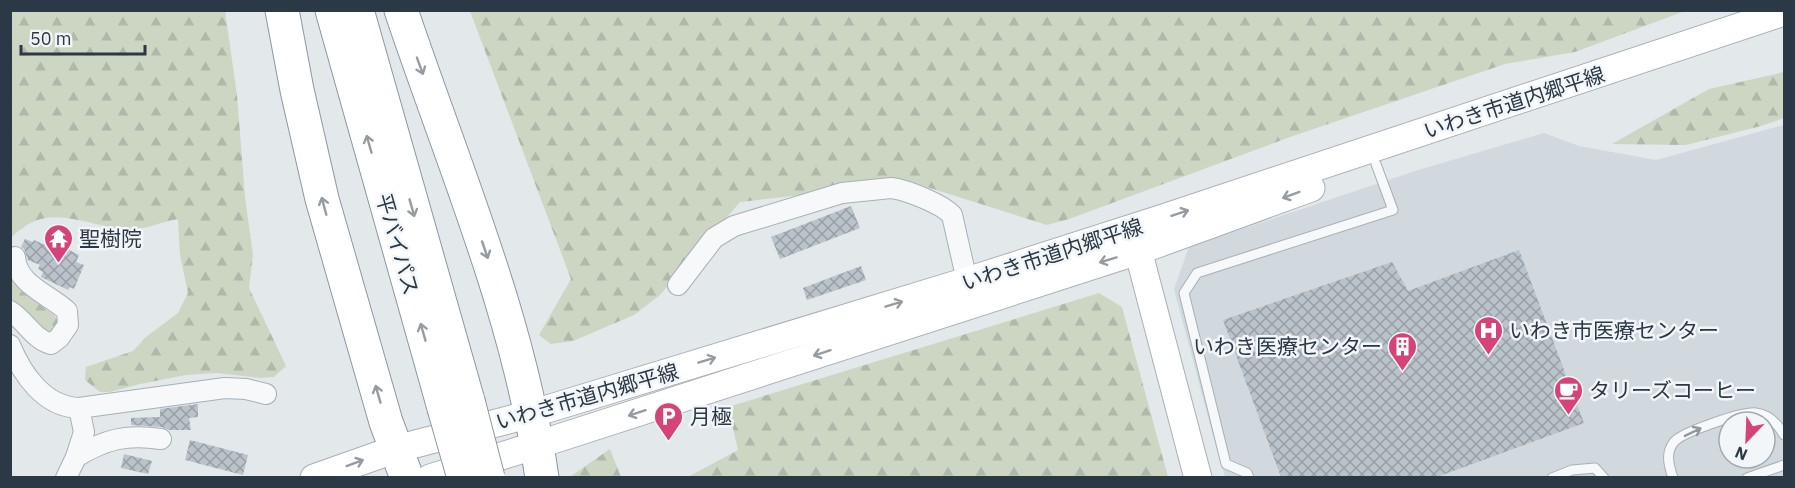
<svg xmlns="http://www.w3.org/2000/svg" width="1795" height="488" font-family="'IBM Plex Sans','Noto Sans JP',sans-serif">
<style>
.built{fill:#d1d8de;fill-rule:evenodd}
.forest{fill:url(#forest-firs)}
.building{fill:url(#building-cross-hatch)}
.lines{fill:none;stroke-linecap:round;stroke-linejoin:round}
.lane-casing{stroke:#a8b0b6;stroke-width:11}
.street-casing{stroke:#a8b0b6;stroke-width:22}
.secondary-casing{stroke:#a8b0b6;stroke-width:29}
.highway-casing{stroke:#8999a3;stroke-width:35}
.lane{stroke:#f6f8f9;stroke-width:9}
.street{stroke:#f6f8f9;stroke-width:20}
.secondary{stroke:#fff;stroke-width:27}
.highway{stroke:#fff;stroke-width:33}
.highway-bridge-casing{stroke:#8999a3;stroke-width:35;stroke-linecap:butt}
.highway-bridge{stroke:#fff;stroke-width:33}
.oneway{stroke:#949ca2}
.oneway2{stroke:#90989f}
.labels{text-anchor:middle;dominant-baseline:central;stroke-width:5;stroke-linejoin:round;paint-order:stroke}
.street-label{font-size:21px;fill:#2a3945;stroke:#f3f6f9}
.poi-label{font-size:21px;fill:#2a3945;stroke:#f3f6f9;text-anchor:start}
</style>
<defs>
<pattern id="forest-firs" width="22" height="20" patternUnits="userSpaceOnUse" patternTransform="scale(1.5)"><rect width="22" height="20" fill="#ccd6c3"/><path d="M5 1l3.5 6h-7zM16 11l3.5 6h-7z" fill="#afb8a9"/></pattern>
<pattern id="building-cross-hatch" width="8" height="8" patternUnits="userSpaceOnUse" patternTransform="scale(1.5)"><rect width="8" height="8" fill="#bac3ca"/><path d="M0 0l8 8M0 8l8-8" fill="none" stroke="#979fa6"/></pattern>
</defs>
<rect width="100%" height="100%" fill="#e3e8eb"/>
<!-- built -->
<path class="built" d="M 1784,125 L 1784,477 L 1225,477 L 1213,436 L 1174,289 L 1189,247 L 1415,171 L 1544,133 L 1579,146 L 1656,160 ZM 1729,422 L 1765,422 L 1765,458 L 1729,458 Z"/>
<!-- forest -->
<g class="forest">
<path d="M 11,10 L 225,11 L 237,95 L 245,197 L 253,255 L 249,288 L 286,366 L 274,377 L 261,378 L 217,373 L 186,375 L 140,384 L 110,392 L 100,392 L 85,380 L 86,367 L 133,351 L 146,337 L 178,313 L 188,293 L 180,255 L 178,219 C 165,221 151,227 138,229 C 100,233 58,202 24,227 C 19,231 13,234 11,240 Z"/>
<polygon points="470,11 1685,11 1575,52 1505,64 1290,137 1069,219 1047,225 911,182 740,202 660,295 634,315 573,341 551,344 539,335 571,279"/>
<polygon points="1784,72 1784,118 1761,126 1686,145 1612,144 1709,89"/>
<polygon points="10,277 21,291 54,315 59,323 56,332 49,335 11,306"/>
<polygon points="1099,293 1122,307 1168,477 688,477 738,450 728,407"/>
<polygon points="610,449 621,477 571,477 571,476"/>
</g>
<!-- building -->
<g class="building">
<polygon points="851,206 860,228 780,259 771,237"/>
<polygon points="25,239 33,242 34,240 65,254 67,249 79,255 76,262 84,265 74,289 70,287 68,290 41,277 43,272 38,269 40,265 28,260 24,249 21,247"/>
<polygon points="1519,250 1584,423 1437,477 1281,477 1223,320 1392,262 1408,291"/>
<polygon points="861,266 866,280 807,300 803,288"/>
<polygon points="198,404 198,417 189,418 191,430 169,430 162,427 131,425 131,418 160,417 160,409"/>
<polygon points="190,440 248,455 243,475 185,460"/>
<polygon points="124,454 152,461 148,474 121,468"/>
</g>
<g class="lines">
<defs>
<g id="lane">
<polyline points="1249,478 1247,473 1226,464 1184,293 1197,273 1393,210 1376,164"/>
<polyline points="1552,478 1572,470 1595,468 1604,478"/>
<path d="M 1673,478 C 1669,466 1665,453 1674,442 C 1682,432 1744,411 1756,413 C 1770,415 1778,424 1784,435"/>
<polyline points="1747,478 1784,465"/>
</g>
<g id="street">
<path d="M 678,285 L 714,238 L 734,226 L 842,193 L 891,188 C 907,190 942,204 952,215 L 967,281"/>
<path d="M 10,311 C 25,320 34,340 51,344 L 59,338 L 68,325 L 67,311 C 49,294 17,285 15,257"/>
<path d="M 10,345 C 22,374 44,407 79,408 L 225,388 L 246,389 L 266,394"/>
<path d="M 76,457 C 106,439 126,434 161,439"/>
<polyline points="66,478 76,457 84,432 79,408"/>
</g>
<g id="secondary">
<polyline points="1134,235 1198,478"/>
<polyline points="314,478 396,449 531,414 967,281 1163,218 1784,12"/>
<polyline points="430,478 537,445 1138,251 1311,188"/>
</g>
<g id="highway">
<polyline points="282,10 297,90 322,199 386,422 407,478"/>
<polyline points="332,10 444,408"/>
<polyline points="357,10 468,401"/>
<path d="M 401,10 C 453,165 519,315 542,478"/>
</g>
</defs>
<!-- lane casing -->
<use href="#lane" class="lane-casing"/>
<!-- street casing -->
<use href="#street" class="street-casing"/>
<!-- secondary casing -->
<use href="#secondary" class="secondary-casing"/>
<!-- highway casing -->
<use href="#highway" class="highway-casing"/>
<!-- lane -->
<use href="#lane" class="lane"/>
<!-- street -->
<use href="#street" class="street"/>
<!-- secondary -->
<use href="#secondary" class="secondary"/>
<!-- highway -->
<use href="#highway" class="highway"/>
<defs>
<g id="highway-bridge">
<polyline points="468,401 488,478"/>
<polyline points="444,408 464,478"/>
</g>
</defs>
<!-- highway-bridge casing -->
<use href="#highway-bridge" class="highway-bridge-casing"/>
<!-- highway-bridge -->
<use href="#highway-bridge" class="highway-bridge"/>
</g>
<!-- one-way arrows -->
<defs><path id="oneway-shaft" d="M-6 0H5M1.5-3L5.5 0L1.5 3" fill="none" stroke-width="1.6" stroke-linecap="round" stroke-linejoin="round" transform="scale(1.5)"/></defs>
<g class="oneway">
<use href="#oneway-shaft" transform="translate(420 66) rotate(70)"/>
<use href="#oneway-shaft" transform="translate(369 144) rotate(-106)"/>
<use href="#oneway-shaft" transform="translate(1291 195) rotate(160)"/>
<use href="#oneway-shaft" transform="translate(324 206) rotate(-105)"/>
<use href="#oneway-shaft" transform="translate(412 208) rotate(74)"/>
<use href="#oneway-shaft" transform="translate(1180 213) rotate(-18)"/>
<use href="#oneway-shaft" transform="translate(485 250) rotate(71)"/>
<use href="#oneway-shaft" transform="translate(1108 260) rotate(163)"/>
<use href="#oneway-shaft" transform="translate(894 304) rotate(-17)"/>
<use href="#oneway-shaft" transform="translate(423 332) rotate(-106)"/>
<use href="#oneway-shaft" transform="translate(822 353) rotate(162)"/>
<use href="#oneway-shaft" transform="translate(707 360) rotate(-17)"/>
<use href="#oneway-shaft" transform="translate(378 394) rotate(-106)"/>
<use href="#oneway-shaft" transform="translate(637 413) rotate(162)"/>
<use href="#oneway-shaft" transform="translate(355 463) rotate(-20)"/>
</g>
<use class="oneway2" href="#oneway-shaft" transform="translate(1693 432) rotate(-26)"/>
<!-- icons -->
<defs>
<symbol id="temple-pin" viewBox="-11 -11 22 30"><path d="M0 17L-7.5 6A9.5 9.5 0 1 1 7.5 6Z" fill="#d44479" stroke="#f3f6f9"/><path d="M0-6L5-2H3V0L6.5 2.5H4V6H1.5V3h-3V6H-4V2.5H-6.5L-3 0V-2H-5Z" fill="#fff"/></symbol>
<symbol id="hospital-pin" viewBox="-11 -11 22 30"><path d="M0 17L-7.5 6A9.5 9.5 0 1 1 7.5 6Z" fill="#d44479" stroke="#f3f6f9"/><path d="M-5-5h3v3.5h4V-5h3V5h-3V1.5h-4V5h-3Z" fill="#fff"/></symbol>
<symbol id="building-pin" viewBox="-11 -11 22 30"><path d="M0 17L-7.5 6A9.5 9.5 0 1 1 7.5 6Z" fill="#d44479" stroke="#f3f6f9"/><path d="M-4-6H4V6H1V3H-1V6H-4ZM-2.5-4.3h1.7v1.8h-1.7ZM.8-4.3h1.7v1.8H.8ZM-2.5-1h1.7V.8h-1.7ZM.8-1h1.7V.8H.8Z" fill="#fff"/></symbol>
<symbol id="cafe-pin" viewBox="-11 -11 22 30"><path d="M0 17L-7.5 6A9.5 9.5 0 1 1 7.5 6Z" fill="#d44479" stroke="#f3f6f9"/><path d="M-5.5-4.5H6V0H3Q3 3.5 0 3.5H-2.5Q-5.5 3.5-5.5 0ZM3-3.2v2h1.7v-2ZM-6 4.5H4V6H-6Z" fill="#fff"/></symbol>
<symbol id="parking-pin" viewBox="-11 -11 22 30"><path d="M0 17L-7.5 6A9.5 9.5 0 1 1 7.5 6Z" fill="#d44479" stroke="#f3f6f9"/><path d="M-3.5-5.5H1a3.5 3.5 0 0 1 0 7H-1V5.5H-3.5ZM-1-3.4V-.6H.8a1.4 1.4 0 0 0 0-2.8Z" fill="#fff"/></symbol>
</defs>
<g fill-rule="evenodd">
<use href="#temple-pin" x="42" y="222" width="33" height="45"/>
<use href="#hospital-pin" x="1472" y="314" width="33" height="45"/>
<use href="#building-pin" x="1386" y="330" width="33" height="45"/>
<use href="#cafe-pin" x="1552" y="374" width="33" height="45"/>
<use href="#parking-pin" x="652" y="400" width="33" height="45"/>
</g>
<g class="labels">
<!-- street labels -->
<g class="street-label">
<text transform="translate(1514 102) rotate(-18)">いわき市道内郷平線</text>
<text transform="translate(398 244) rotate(74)">平バイパス</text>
<text transform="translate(1052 254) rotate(-18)">いわき市道内郷平線</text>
<text transform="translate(587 396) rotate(-16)">いわき市道内郷平線</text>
</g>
<!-- poi labels -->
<g class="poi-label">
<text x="79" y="238">聖樹院</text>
<text x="1509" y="330">いわき市医療センター</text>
<text x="1382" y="346" text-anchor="end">いわき医療センター</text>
<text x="1589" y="390">タリーズコーヒー</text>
<text x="690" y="416">月極</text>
</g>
</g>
<!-- border -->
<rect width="1795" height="488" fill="none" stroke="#2a3945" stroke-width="24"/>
<!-- north arrow -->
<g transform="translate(1747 440) rotate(203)"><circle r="28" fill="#f3f6f9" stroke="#a3aab1" stroke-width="1.5"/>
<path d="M0-4.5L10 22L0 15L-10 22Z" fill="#d44479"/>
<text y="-9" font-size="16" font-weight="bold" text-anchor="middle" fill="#2a3945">N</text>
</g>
<!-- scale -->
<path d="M21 45v9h124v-9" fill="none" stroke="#2a3945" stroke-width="3"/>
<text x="30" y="45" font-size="18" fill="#2a3945" stroke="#f3f6f9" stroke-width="4.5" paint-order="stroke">50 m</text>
</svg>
